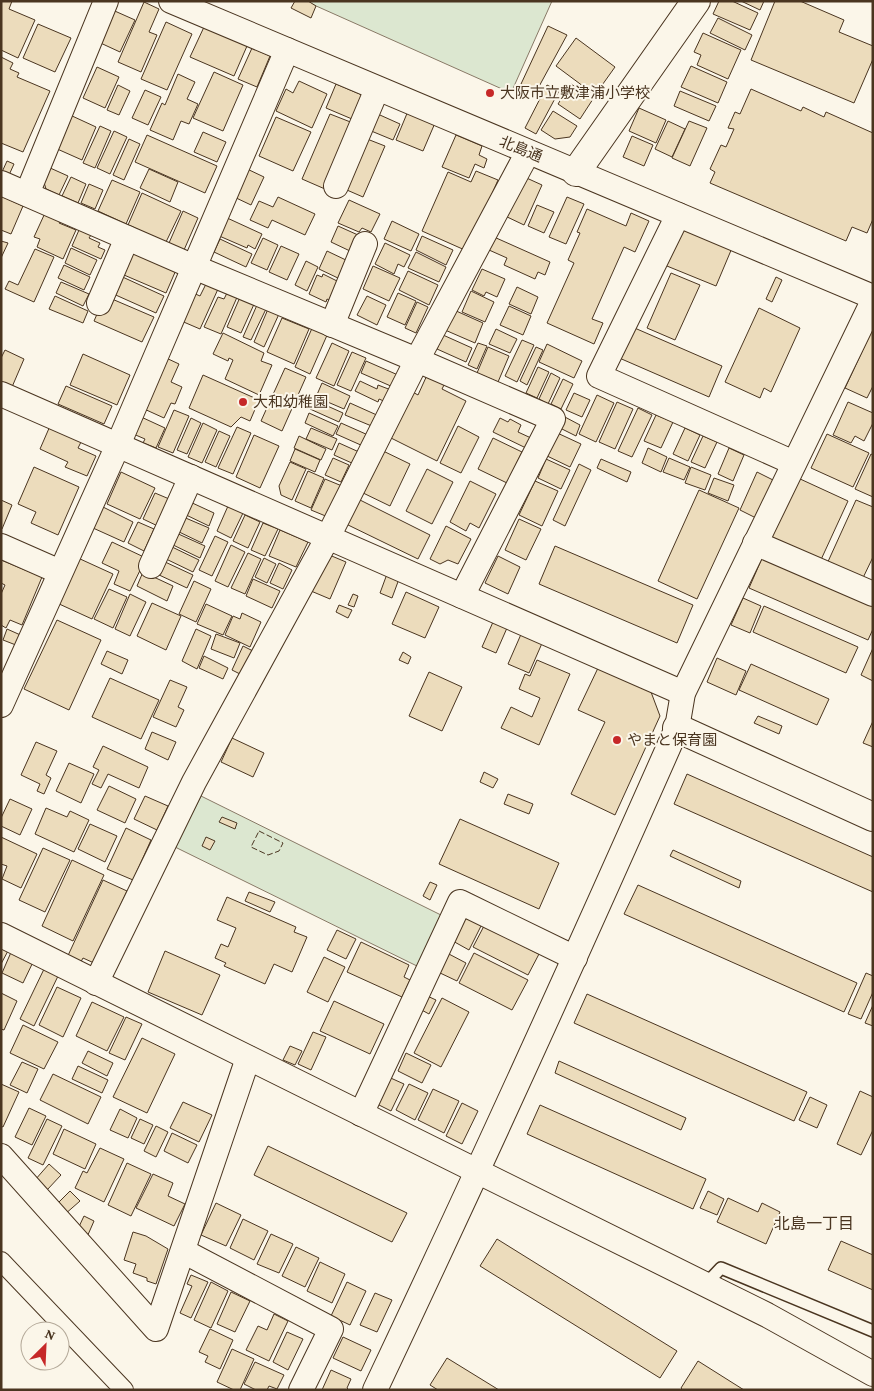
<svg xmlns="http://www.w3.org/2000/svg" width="874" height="1391" font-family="'Crimson Pro','Noto Sans JP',serif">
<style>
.green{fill:#dce7d0;stroke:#887966}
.building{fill:#ecdcbc;stroke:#4a3520}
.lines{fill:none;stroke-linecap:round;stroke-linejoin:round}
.service-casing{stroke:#4a3520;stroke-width:14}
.pedestrian-casing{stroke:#4a3520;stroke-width:20}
.minor-casing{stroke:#4a3520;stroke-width:26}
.tertiary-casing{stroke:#4a3520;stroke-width:30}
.service{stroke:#fbf6e9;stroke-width:11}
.pedestrian{stroke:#fbf6e9;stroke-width:18}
.minor{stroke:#fbf6e9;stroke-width:24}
.tertiary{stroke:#fbf6e9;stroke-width:28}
.fence{stroke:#4a3520;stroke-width:1;stroke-dasharray:6 2.5;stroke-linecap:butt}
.poi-dot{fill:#c62828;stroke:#fbf6e9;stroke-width:2}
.labels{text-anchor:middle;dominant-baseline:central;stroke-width:4;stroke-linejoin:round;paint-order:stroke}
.poi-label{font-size:15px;fill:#4a3520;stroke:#fbf6e9;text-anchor:start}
.street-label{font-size:15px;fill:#4a3520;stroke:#fbf6e9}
.neighbourhood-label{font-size:16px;fill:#4a3520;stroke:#fbf6e9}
</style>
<rect width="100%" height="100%" fill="#fbf6e9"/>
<!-- green -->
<g class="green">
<polygon points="305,1 552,1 511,93"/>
<polygon points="201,796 447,918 421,968 175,847"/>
</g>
<!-- building -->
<g class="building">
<polygon points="1,1 12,1 9,9 35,20 18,58 1,50"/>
<polygon points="295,1 308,1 316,6 311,18 291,8"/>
<polygon points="719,1 732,1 758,13 750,30 713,14"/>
<polygon points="741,1 764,1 760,10"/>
<polygon points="775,1 800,1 844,20 839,32 873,46 873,59 854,103 751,60"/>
<polygon points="144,2 159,9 149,32 157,35 141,72 118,62"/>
<polygon points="108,8 135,20 120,52 94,40"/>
<polygon points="718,18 752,35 745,50 710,33"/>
<polygon points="166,22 192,34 167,90 141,79"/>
<polygon points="38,24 71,38 55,72 23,58"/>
<polygon points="548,26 567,35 536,92 521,84"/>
<polygon points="204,27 247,46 234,76 190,57"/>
<polygon points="703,33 741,50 728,79 697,65 701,55 694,52"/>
<polygon points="576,38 615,67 595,95 556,66"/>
<polygon points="252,48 270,56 257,87 238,79"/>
<polygon points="1,57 13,63 10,69 19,73 17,77 50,91 23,152 1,143"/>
<polygon points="691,66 727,82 718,103 681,87"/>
<polygon points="97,67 119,77 105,108 83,98"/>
<polygon points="214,72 243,85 223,131 193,118"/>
<polygon points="178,74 195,82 187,99 198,104 189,124 181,121 173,140 150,130 162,103 165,105"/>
<polygon points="299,81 327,94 312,128 276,111 286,89 293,93"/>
<polygon points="336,84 362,95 352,119 326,108"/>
<polygon points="571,84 593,99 580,119 558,104"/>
<polygon points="118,85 130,91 119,115 107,110"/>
<polygon points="547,85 559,91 536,134 525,128"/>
<polygon points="751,89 801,111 803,107 824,117 826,112 873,133 873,219 867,233 852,227 846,241 710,183 715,172 710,169 721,145 726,147 734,129 728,128 735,112 740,114"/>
<polygon points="145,90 161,97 148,125 132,118"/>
<polygon points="680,91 716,106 709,121 674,106"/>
<polygon points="639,108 666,120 656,143 629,131"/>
<polygon points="371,111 400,124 393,140 364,128"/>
<polygon points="408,111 435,123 423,151 396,140"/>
<polygon points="553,111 577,126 570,137 555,139 541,130"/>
<polygon points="330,114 353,123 325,189 302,179"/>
<polygon points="70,115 96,127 82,160 55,148"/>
<polygon points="276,117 311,132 293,171 259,156"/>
<polygon points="668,121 685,129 672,157 655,149"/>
<polygon points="689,121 707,128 690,166 672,158"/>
<polygon points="100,126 111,131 95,168 83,163"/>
<polygon points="114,131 127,137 110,174 97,168"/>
<polygon points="203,132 226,142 217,162 194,152"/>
<polygon points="147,135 217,166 205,193 135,162"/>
<polygon points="456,135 482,146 479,155 487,159 484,168 475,164 469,178 442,167"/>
<polygon points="632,136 653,145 644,166 623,157"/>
<polygon points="362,137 385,146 363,197 340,187"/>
<polygon points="129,139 140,144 124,180 113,175"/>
<polygon points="7,161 14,164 9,175 2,172"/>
<polygon points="48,167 68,176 59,195 46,189 43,179"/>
<polygon points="245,168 264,177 251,205 232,196"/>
<polygon points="149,169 178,182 170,202 140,188"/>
<polygon points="476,171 498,180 467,251 422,231 448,172 471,182"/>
<polygon points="520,175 542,185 524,225 503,215"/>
<polygon points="71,177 86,184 78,203 62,196"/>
<polygon points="112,180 140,192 126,224 98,211"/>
<polygon points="89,184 103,190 95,209 81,203"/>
<polygon points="142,193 181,211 166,242 128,225"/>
<polygon points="1,196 23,206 11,234 1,230"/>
<polygon points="278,197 315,214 305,235 272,220 268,228 250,220 259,201 273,207"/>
<polygon points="567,197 584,204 566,244 549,237"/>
<polygon points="349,200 380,214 371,232 362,228 359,232 338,223"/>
<polygon points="537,205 554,212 544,233 528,226"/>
<polygon points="587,209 626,226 631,213 649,221 635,252 624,247 592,319 603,323 594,344 547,323 574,263 568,260 580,233 577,232"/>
<polygon points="183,211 198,218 184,250 169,243"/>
<polygon points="45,213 61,220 59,223 76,230 63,259 37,247 40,239 34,237"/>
<polygon points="225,217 262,234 255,249 248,245 247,248 217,235"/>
<polygon points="392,221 419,234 411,251 384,239"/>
<polygon points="338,226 358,235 350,251 331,242"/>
<polygon points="681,227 732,248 716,286 662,264"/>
<polygon points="79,230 91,235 89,238 100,243 98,247 105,250 101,259 72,246"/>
<polygon points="422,236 453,250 446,265 416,250"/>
<polygon points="494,237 550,262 545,275 538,272 535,279 504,265 507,258 489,250"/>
<polygon points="263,238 278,245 267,270 251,263"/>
<polygon points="220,239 252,254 246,267 214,252"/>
<polygon points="1,241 8,243 1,258"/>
<polygon points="385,243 410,255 404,267 398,264 394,274 375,264"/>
<polygon points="281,246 299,254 287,280 269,272"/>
<polygon points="71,248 97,260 90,275 65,263"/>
<polygon points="35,249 54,257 34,302 5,289 9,281 18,285"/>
<polygon points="127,249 176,270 166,293 117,272"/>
<polygon points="327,251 348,261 340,279 319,269"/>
<polygon points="416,252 446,267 439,282 408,268"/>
<polygon points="306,261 318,267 307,291 295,285"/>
<polygon points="64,265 90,277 84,290 58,278"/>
<polygon points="373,266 400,278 389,301 363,289"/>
<polygon points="482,269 505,279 497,297 486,292 484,296 472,290"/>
<polygon points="408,271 438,285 429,305 399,290"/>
<polygon points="671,273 700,285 675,340 647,328"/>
<polygon points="116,274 164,296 156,313 109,292"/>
<polygon points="323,274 339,282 331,301 327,299 326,302 309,294 317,275 322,277"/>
<polygon points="776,277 782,280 772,302 766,299"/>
<polygon points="61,282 89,294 83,306 56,293"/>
<polygon points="206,284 218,289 200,329 179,320 191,292 200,296"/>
<polygon points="517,287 538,297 531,314 509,304"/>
<polygon points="228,291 238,295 221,334 204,327 218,297 224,299"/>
<polygon points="471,291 494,302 485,322 462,312"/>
<polygon points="398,293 416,301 405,325 387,317"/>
<polygon points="241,295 255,302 241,333 227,327"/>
<polygon points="55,296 88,311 83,323 49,309"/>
<polygon points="105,296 154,317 142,342 94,321"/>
<polygon points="367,296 386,305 377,325 357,315"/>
<polygon points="417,302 428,307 416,333 405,328"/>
<polygon points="257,305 266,309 251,340 243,337"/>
<polygon points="509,306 531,316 523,335 500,325"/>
<polygon points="759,308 800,328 771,392 764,388 760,398 725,382"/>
<polygon points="268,309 279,314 264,347 254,342"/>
<polygon points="454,310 483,323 475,343 445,330"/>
<polygon points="282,318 309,329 294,364 267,352"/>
<polygon points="313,326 328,333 310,374 295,367"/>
<polygon points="630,326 722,366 709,397 617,357"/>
<polygon points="873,328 873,386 867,398 845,388"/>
<polygon points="496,329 517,339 510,353 489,344"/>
<polygon points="223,333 264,353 261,361 272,365 259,395 225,379 233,360 229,358 228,361 213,354"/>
<polygon points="443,335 472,348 466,362 437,349"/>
<polygon points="522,340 534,345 517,382 505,376"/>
<polygon points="332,343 349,351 334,386 316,378"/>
<polygon points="478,343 487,346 477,369 468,365"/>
<polygon points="547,344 582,361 574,378 539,362"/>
<polygon points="488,347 509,356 498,382 477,373"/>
<polygon points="536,347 543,350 527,385 520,381"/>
<polygon points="5,350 24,359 12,387 1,382 1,358"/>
<polygon points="352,352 366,358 351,391 337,385"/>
<polygon points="83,354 130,375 117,405 70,385"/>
<polygon points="164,357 179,364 171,382 182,387 175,404 171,403 164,418 142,408"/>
<polygon points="366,361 398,375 393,387 361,373"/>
<polygon points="538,367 549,372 537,398 526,393"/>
<polygon points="285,368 306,377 282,431 261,421"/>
<polygon points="428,373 446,381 442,389 466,401 437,461 387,436 409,390 418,395"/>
<polygon points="551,373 560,378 548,404 539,399"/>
<polygon points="203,375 259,400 250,421 241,417 231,427 189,408"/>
<polygon points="563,379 573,384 561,409 551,404"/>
<polygon points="360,381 377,389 378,385 391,390 386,402 379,399 378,402 355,391"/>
<polygon points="322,383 350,396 344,409 316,397"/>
<polygon points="66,386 112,406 104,424 58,404"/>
<polygon points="574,393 590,400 582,417 566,410"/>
<polygon points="597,395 614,403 596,442 579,434"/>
<polygon points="314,400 343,413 339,422 310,409"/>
<polygon points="617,402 633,409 615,449 599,442"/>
<polygon points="848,402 873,413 873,423 864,441 855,436 851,443 833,435"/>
<polygon points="350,403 379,416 374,427 345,415"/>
<polygon points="638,408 652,415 632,457 618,451"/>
<polygon points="174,410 189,416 173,453 158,447"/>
<polygon points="309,413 338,426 333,436 305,423"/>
<polygon points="656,415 673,422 661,448 644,441"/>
<polygon points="139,416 165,428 156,448 143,443 145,439 131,433"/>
<polygon points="563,416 580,425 576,436 558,427"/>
<polygon points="191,418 201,423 187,454 177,450"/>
<polygon points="500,418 508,422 510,419 521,425 518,432 531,438 526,448 493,432"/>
<polygon points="203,423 217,430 202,463 188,457"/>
<polygon points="341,423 368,435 363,446 336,434"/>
<polygon points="50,426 82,440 78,448 96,456 87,476 65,467 68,462 40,449"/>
<polygon points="458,426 479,437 461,473 440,463"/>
<polygon points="237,427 251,433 233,474 218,468"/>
<polygon points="311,428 337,439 332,450 306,439"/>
<polygon points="685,428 700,435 688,461 673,454"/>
<polygon points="219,431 230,436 216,467 205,462"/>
<polygon points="553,431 581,444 570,467 543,454"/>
<polygon points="827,434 869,453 853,487 811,468"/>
<polygon points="254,435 279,446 260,488 236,477"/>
<polygon points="299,436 326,449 321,460 294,448"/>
<polygon points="703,436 717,442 705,468 691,462"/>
<polygon points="493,438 522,452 507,483 478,469"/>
<polygon points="339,443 359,452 354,464 334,455"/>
<polygon points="648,448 667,457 661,472 642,463"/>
<polygon points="729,448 744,455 733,481 718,474"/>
<polygon points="295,449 320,460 315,472 290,461"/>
<polygon points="379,449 410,464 390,506 359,491"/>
<polygon points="871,454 873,455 873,497 855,489"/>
<polygon points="333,458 349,465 341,482 325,475"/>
<polygon points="669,458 690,467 684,480 663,472"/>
<polygon points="546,459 570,470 561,489 538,478"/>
<polygon points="601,459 631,472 627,482 597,468"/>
<polygon points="290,462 306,469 292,500 281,495 279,486"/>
<polygon points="579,464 591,470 565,526 553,520"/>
<polygon points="34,467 79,487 58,535 31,523 36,512 18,504"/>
<polygon points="691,467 711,475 705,490 685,483"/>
<polygon points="427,469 453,482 432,524 406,511"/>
<polygon points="308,471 324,478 311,508 295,501"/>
<polygon points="121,472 155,488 140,519 107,504"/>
<polygon points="757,472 773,480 756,518 740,510"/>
<polygon points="714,478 734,485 728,501 708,493"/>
<polygon points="798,478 848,501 819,564 769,541"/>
<polygon points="325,479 342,486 328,517 311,510"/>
<polygon points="470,481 496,494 479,528 470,523 466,531 450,522"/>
<polygon points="535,481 558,491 542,526 519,515"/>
<polygon points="699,490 739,508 697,599 658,581"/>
<polygon points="155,493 174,501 162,528 143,519"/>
<polygon points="356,498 430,535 418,559 344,523"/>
<polygon points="1,500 12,505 2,529 1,528"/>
<polygon points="856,500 873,507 873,557 861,582 826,566"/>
<polygon points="188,501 214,513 209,526 182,513"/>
<polygon points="228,506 243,513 231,538 217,531"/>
<polygon points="103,507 133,522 124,542 93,528"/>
<polygon points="245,515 260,522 248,548 233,541"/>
<polygon points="181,516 209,528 202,543 175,530"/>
<polygon points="519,519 541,529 526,560 505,550"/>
<polygon points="138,522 154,529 144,551 128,543"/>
<polygon points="263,523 278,529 265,556 251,550"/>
<polygon points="446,526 471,539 458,564 448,560 440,564 430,559"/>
<polygon points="280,530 308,542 296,567 269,556"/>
<polygon points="174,532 205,546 200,558 169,543"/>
<polygon points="215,536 228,542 212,576 199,570"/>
<polygon points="112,542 146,558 130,591 114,584 119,571 102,563"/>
<polygon points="231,545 245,552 228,587 215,581"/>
<polygon points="170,546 199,560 193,572 164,558"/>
<polygon points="555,546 693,605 677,643 539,584"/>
<polygon points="248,553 261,559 245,594 231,588"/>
<polygon points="327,554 346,562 330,599 311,591"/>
<polygon points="498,556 520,567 508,594 485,583"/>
<polygon points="763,556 873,604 873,629 868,640 749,588"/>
<polygon points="78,558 113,574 92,619 57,603"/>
<polygon points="264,558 276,564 267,583 255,577"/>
<polygon points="1,560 42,577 22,625 10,620 6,628 1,625 1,594 5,585 1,583"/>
<polygon points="163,561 193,575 187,588 157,574"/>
<polygon points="279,563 292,570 283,589 270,583"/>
<polygon points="143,572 173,586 167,601 137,586"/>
<polygon points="387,574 399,579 392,598 380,593"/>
<polygon points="253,579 280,591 272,608 246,596"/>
<polygon points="194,581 211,589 196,622 179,614"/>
<polygon points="109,589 127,597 113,628 94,619"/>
<polygon points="406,592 439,607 425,638 392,624"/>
<polygon points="130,594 146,602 130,636 115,629"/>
<polygon points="353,594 358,596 354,607 348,605"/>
<polygon points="743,598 761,606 750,633 731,625"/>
<polygon points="152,603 181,616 166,650 137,636"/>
<polygon points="206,604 232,616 223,635 197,624"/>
<polygon points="339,605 352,610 348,618 336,612"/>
<polygon points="764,606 858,647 846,673 753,632"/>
<polygon points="242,613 261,622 250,647 225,635 233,616 240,619"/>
<polygon points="57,620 101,640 69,710 24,689"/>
<polygon points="493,622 507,628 496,653 482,647"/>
<polygon points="7,629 25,637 21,647 3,640"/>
<polygon points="196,629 211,636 197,669 182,661"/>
<polygon points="522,632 543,641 529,673 508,664"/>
<polygon points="216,634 240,643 234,658 211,649"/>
<polygon points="243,646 253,651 242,675 232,670"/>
<polygon points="873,648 873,681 861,675"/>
<polygon points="107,651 128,660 122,674 101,664"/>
<polygon points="403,652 411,657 408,664 399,660"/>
<polygon points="204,656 228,668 223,679 199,668"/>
<polygon points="717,658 746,671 736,695 707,682"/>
<polygon points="537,660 570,674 539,745 501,728 511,707 532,717 540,698 519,689 525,674 530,676"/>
<polygon points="751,664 829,699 817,725 739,690"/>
<polygon points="598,668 651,692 660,716 615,815 571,794 605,722 578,710"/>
<polygon points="429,672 462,687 442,731 409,716"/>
<polygon points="110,678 159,700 141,739 92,717"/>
<polygon points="170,680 187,687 178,707 184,710 176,727 153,717"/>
<polygon points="758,716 782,726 779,734 754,723"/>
<polygon points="873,721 873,747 863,743"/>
<polygon points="152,732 176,742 168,760 145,749"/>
<polygon points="232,738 264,753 253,777 221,762"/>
<polygon points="36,742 57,751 46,775 51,778 44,794 37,791 40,784 21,775"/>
<polygon points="103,746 148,767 139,788 108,774 101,788 92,784 99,770 93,767"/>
<polygon points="69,763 94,774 81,803 56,791"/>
<polygon points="484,772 498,779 493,788 480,782"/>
<polygon points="687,774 873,857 873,892 674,804"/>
<polygon points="109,786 136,799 125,823 97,810"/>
<polygon points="508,794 533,804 529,814 504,804"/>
<polygon points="145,796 168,806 157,830 134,819"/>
<polygon points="10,799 32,809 20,835 1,826 1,818"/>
<polygon points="46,808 67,817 70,811 89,820 74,852 35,834"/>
<polygon points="222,817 237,823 235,829 219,822"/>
<polygon points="460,819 559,863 539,909 439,864"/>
<polygon points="90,824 117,836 105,862 78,849"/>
<polygon points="126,828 151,840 133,880 107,869"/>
<polygon points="1,837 37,854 21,888 2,879 7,866 1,864"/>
<polygon points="206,837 215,841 210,850 202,846"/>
<polygon points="43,848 70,860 45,912 19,900"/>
<polygon points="673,850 741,881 739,888 670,856"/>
<polygon points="72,860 104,875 73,941 42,926"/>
<polygon points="103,880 127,891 94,963 83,958 78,967 65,962"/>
<polygon points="430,882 437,885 430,900 423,896"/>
<polygon points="638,885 857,983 844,1012 624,914"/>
<polygon points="249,892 275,902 270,912 245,901"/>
<polygon points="227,897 296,927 294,932 307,937 292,972 274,964 265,984 224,966 226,963 215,958 221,944 228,947 236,928 217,920"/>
<polygon points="463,914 482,924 469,950 451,940"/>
<polygon points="484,926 539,954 528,975 473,947"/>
<polygon points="337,930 356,939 346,959 327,950"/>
<polygon points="361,942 409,965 404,977 410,980 402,997 347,972"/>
<polygon points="1,945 9,949 1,964"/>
<polygon points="12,950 34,960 23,983 2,973"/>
<polygon points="165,951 220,975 202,1015 148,992"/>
<polygon points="447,953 466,963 457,981 438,972"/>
<polygon points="474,953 528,980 512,1010 459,983"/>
<polygon points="324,957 345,967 328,1002 307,992"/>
<polygon points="45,967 59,974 34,1026 20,1019"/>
<polygon points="866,973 873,976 873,992 861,1019 848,1014"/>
<polygon points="57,987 81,998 63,1037 39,1025"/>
<polygon points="1,993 17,1001 4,1030 1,1029"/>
<polygon points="587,994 807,1092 794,1121 574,1023"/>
<polygon points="425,995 436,1000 429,1014 418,1008"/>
<polygon points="442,998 469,1012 441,1067 414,1053"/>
<polygon points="334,1001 384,1024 370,1054 320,1031"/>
<polygon points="92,1002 124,1017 107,1051 76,1036"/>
<polygon points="873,1005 873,1026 865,1023"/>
<polygon points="126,1017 142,1024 125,1060 109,1053"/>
<polygon points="23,1025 58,1042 44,1069 10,1053"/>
<polygon points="313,1032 326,1037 311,1070 298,1064"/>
<polygon points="142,1038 175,1054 147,1113 113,1097"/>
<polygon points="290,1046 302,1051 295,1065 283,1060"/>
<polygon points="88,1051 113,1063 107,1076 82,1063"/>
<polygon points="406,1053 431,1065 422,1083 398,1071"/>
<polygon points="559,1061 686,1118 681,1130 555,1073"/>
<polygon points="22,1062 38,1069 27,1093 10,1085"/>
<polygon points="78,1066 108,1080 102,1093 72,1079"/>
<polygon points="53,1074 101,1097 88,1124 40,1100"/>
<polygon points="384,1075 404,1084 391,1111 371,1101"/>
<polygon points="1,1084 19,1092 3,1127 1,1126"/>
<polygon points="409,1084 428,1093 415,1120 396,1110"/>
<polygon points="433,1089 459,1101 444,1133 418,1120"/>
<polygon points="860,1091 873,1097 873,1130 861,1155 837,1144"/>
<polygon points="810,1097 827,1105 817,1128 799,1120"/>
<polygon points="183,1102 212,1115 199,1142 170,1128"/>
<polygon points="462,1103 478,1111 462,1144 446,1136"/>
<polygon points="540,1105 706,1179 693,1209 527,1134"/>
<polygon points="29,1108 46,1116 32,1145 15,1137"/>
<polygon points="120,1109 137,1118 128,1138 110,1130"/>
<polygon points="47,1119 62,1126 43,1165 28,1158"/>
<polygon points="140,1119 153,1125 144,1144 131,1138"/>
<polygon points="156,1126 168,1132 156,1157 144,1151"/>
<polygon points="64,1129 96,1144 85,1169 53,1154"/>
<polygon points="172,1133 197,1145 188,1163 164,1151"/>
<polygon points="268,1146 407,1213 392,1242 254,1175"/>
<polygon points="100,1148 124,1159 104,1202 75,1188 83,1171 87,1173"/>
<polygon points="127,1163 151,1174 131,1216 108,1205"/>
<polygon points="49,1164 61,1175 47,1190 35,1180"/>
<polygon points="153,1174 173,1183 168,1196 185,1204 174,1226 136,1208"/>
<polygon points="70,1191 80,1201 64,1215 56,1205"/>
<polygon points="708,1191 724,1199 717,1215 700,1208"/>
<polygon points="728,1198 758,1212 762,1203 780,1212 766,1244 717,1222"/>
<polygon points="216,1203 241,1215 226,1246 201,1235"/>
<polygon points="84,1216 94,1221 87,1237 76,1233"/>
<polygon points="243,1219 268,1231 254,1260 230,1248"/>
<polygon points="133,1232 146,1236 168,1249 156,1284 147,1281 147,1278 133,1273 136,1264 124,1260"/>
<polygon points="271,1234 293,1244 279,1273 257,1264"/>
<polygon points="497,1239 677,1351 660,1378 480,1266"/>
<polygon points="841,1241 873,1255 873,1290 828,1270"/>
<polygon points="296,1247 319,1258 305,1287 282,1276"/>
<polygon points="320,1262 345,1274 332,1303 307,1291"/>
<polygon points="191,1275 208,1282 191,1318 180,1313 192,1286 187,1284"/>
<polygon points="211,1282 228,1291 211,1328 194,1320"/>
<polygon points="347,1282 366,1291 350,1325 331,1316"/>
<polygon points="231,1292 250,1301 235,1332 217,1324"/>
<polygon points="375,1293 392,1300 377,1332 360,1325"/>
<polygon points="274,1314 288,1321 269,1361 246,1350 258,1326 267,1330"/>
<polygon points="210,1329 233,1340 220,1369 205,1362 208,1356 199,1352"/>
<polygon points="287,1332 303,1339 288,1370 273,1362"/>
<polygon points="343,1337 371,1350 361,1371 333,1358"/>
<polygon points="232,1349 254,1359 240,1390 234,1390 217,1382"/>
<polygon points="447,1358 499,1390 438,1390 430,1385"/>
<polygon points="698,1361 744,1390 683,1390 681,1388"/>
<polygon points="255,1362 284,1375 277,1389 269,1386 267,1390 256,1390 244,1384"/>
<polygon points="331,1370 351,1379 347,1388 349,1390 322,1390"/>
</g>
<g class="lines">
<defs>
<polyline id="service" points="705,1285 721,1268 873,1331"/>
<polyline id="pedestrian" points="1,1261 124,1390"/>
<g id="minor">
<polyline points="171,1 873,297"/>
<polyline points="1,183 194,267 417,360 553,419 462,596"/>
<polyline points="336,186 377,89"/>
<polyline points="27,194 106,1"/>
<polyline points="678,215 599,376 794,463"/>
<polyline points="99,303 127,238"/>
<polyline points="332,325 365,244"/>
<polyline points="1,394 683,693"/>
<polyline points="755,543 873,594"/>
<polyline points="1,546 60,572"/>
<polyline points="151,566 191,477"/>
<polyline points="1,705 118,445 287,50"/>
<polyline points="1,935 767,1315 873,1374"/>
<polyline points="96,983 194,782 328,537 417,360 528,152"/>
<polyline points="361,1114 460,902 575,958"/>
<polyline points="1,1156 156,1329 248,1058"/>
<polyline points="183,1251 331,1329 301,1390"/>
<path d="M 375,1390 C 479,1170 579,950 677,728 L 683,693 L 873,301"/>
</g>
<g id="tertiary">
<polyline points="576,172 696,1"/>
<polyline points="677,728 873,817"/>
</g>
</defs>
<!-- service casing -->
<use href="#service" class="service-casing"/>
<!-- pedestrian casing -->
<use href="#pedestrian" class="pedestrian-casing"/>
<!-- minor casing -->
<use href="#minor" class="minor-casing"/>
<!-- tertiary casing -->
<use href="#tertiary" class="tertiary-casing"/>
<!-- service -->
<use href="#service" class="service"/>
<!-- pedestrian -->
<use href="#pedestrian" class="pedestrian"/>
<!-- minor -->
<use href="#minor" class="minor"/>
<!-- tertiary -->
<use href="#tertiary" class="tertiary"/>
<!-- fence -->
<polygon class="fence" points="259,831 283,843 279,851 268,855 251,847"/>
</g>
<!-- markers -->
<g class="poi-dot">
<circle cx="490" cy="93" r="5"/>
<circle cx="243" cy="402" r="5"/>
<circle cx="617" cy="740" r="5"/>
</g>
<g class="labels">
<!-- poi labels -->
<g class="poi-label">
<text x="500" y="93">大阪市立敷津浦小学校</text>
<text x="253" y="402">大和幼稚園</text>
<text x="627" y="740">やまと保育園</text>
</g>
<!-- street labels -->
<g class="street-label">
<text transform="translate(521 149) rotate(22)">北島通</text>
</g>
<!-- neighbourhood labels -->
<g class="neighbourhood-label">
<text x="814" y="1223">北島一丁目</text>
</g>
</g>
<!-- border -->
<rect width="874" height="1391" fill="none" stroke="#4a3520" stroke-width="5"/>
<!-- north arrow -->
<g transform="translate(45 1346) rotate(24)"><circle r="24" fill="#fbf6e9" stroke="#b4a999"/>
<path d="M0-4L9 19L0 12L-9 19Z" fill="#c62828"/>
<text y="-8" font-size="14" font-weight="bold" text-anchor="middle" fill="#4a3520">N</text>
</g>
</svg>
